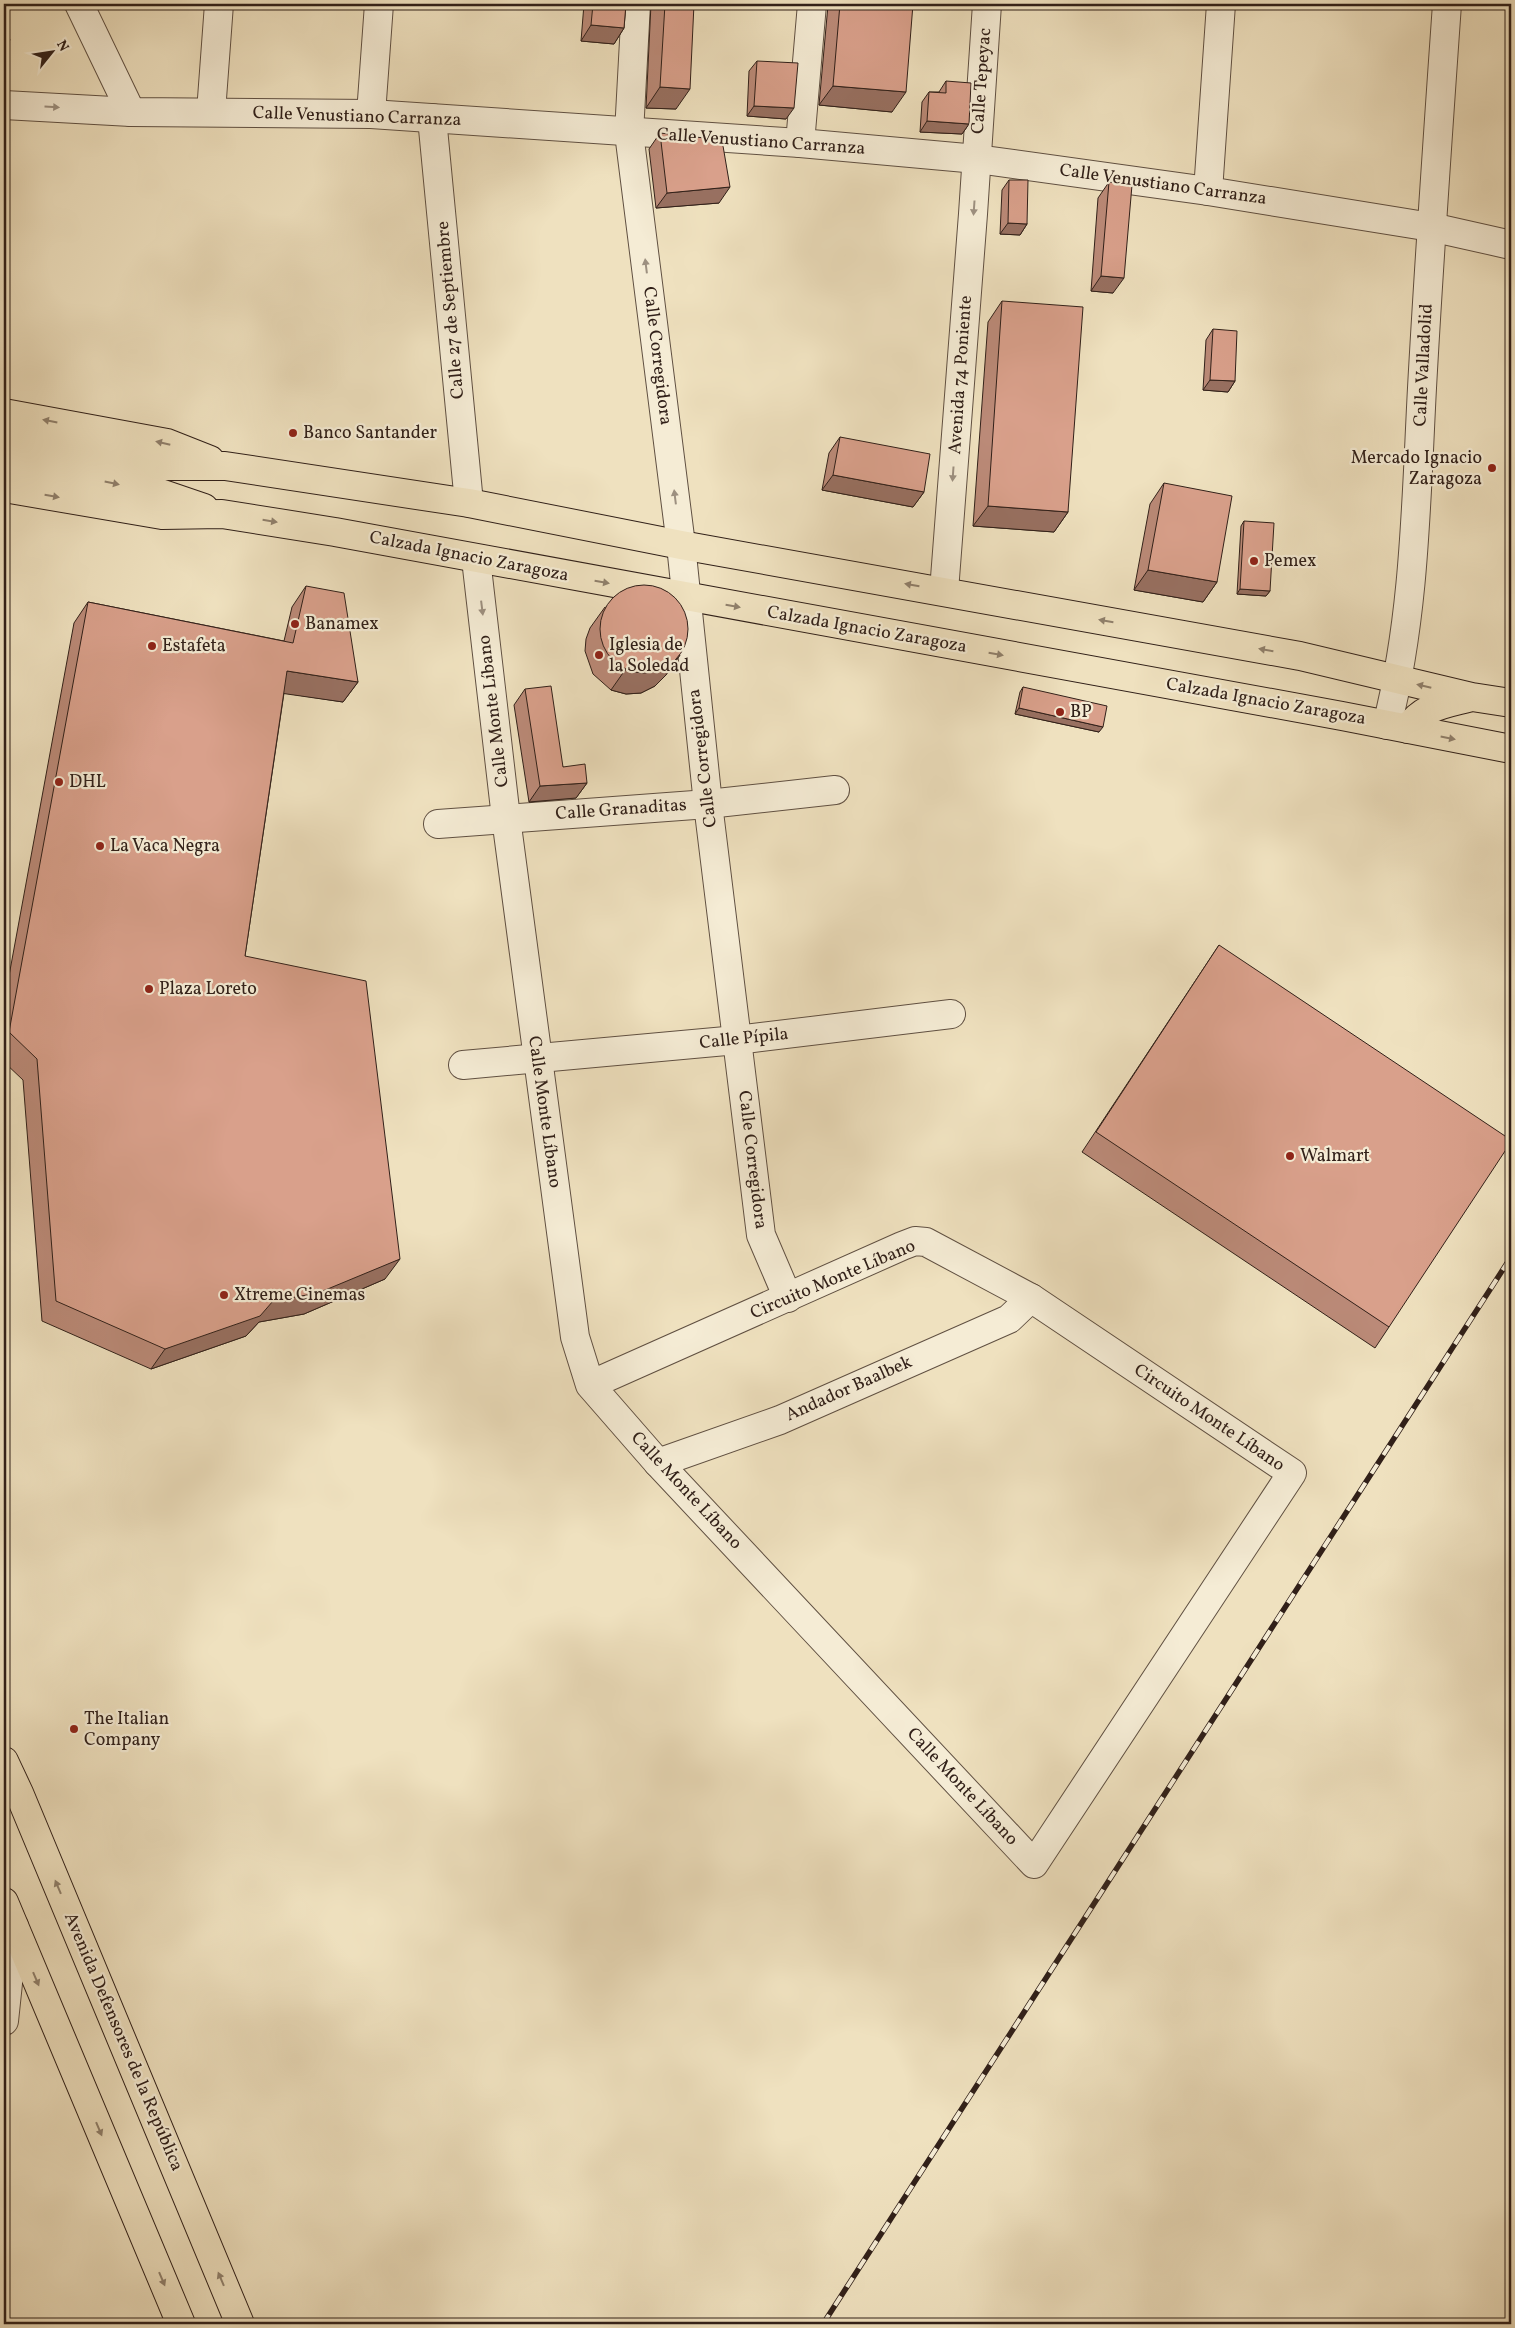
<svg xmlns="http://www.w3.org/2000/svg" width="1515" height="2328" font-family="Vollkorn,serif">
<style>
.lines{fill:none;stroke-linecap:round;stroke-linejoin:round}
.minor-casing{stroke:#605042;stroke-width:30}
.major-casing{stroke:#312019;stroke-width:30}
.minor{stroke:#f5ecd5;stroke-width:28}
.major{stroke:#efe1bf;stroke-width:28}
.rail-casing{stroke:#312019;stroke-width:5.5}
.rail{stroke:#f5ecd5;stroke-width:4;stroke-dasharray:11;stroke-linecap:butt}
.wall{fill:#bb8a78;stroke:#312019}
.shaded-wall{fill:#987061;stroke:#312019}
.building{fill:#d9a08b;stroke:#312019}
.oneway{fill:#9d9080}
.oneway2{fill:#90806c}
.poi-dot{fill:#8f2418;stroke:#f5ecd5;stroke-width:2}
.labels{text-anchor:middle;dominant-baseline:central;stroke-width:4.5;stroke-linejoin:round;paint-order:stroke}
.street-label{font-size:18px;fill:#312019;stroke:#f5ecd5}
.poi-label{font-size:18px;fill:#312019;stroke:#f5ecd5;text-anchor:start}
</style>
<rect width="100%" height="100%" fill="#efe1bf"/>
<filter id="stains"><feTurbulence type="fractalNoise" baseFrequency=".004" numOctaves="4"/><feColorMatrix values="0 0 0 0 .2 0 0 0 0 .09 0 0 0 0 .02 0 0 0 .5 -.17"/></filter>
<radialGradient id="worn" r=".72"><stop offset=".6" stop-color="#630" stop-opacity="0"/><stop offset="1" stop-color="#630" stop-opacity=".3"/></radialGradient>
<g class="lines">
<defs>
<g id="minor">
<polyline points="79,4 131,112"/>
<polyline points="636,4 629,133 681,545 708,804 761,1235 788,1298"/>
<polyline points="4,105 131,112 371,114 800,143 977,159 1208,191 1431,227 1511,245"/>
<polyline points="211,112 219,4"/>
<polyline points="371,114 379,4"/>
<polyline points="432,118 469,503"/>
<polyline points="800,143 812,4"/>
<polyline points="1208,191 1221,4"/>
<polyline points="476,559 506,818 575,1337 590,1385 658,1463 1034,1864 1292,1473 1031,1298 926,1242 915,1241 902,1246 590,1385"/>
<polyline points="944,591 973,214 987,4"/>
<path d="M 1387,725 C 1415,615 1416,501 1422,388 C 1429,260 1438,132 1447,4"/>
<polyline points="438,824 708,804 835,790"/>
<polyline points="463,1065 737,1040 951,1014"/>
<polyline points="658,1463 780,1420 1009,1319 1031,1298"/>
<polyline points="4,2021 14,1926"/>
</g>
<g id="major">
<polyline points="4,413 167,443 210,460"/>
<polyline points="4,436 164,466 225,466 469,503 681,545 1300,656 1472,697 1511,703"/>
<polyline points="4,461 160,493 204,508"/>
<polyline points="4,488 162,515 222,514 335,532 1342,716 1511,749"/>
<path d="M 1408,729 C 1421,707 1445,704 1468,698"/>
<polyline points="4,1761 19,1793 240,2324"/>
<polyline points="4,1902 181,2324"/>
</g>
</defs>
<!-- minor casing -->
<use href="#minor" class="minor-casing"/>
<!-- major casing -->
<use href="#major" class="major-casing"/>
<!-- minor -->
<use href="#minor" class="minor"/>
<!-- major -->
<use href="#major" class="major"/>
<defs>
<polyline id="rail" points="823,2324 1511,1257"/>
</defs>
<!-- rail casing -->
<use href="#rail" class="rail-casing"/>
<!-- rail -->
<use href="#rail" class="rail"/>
</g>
<!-- wall -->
<g class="wall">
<polygon points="584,4 626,4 624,28 614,44 581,41"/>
<polygon points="651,4 694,4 676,109 646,108"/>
<polygon points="827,4 913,4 892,112 819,105 828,5"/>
<polygon points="757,61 786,119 747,116 749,71"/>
<polygon points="946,81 969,124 962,134 920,132 922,102 929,92 939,92"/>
<polygon points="660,133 719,203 656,208 649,149"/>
<polygon points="1009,180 1027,224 1020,235 1000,234 1002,190"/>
<polygon points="1109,182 1113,293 1091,291 1098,198"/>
<polygon points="1002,301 1068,512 1054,532 973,526 988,322"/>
<polygon points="1213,329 1235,381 1228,392 1203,390 1206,340"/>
<polygon points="840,437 924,492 913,507 822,490 829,453"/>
<polygon points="1164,483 1217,582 1203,602 1134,590 1150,504"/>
<polygon points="1244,521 1270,591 1266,596 1237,594 1241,526"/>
<polygon points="306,586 358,682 343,702 284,693 245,956 385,1279 304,1314 259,1322 246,1336 151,1369 42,1321 23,1080 4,1062 4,1003 74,623 88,602 284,641 292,607"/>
<polygon points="605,607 680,655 666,675 655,686 641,693 626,694 611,690 593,674 585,651 586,639 590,628"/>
<polygon points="1023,687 1099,732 1015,714 1020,692"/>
<polygon points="525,689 563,767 587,783 576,798 529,802 514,705"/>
<polygon points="1219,945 1389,1327 1375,1348 1082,1152"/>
</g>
<!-- shaded-wall -->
<g class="shaded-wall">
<polygon points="591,25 624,28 614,44 581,41"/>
<polygon points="10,40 4,48 4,42"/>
<polygon points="833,86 906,92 892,112 819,105"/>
<polygon points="660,87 690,89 676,109 646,108"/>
<polygon points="754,106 794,108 786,119 747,116"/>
<polygon points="927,121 969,124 962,134 920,132"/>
<polygon points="730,187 719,203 656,208 667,193"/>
<polygon points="1008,223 1027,224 1020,235 1000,234"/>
<polygon points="1101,276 1124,278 1113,293 1091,291"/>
<polygon points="1210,380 1235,381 1228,392 1203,390"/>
<polygon points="833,475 924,492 913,507 822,490"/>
<polygon points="988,506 1068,512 1054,532 973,526"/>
<polygon points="1148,570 1217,582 1203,602 1134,590"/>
<polygon points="1240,589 1270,591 1266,596 1237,594"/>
<polygon points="680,655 666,675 655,686 641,693 626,694 611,690 625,670"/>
<polygon points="287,671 358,682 343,702 273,692"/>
<polygon points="1019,708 1103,727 1099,732 1015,714"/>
<polygon points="587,783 576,798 529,802 540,786"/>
<polygon points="400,1259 385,1279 304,1314 259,1322 246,1336 151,1369 165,1349 273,1301"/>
</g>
<!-- building -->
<g class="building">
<polygon points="593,4 626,4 624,28 591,25"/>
<polygon points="665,4 694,4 690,89 660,87"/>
<polygon points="840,4 913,4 906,92 833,86"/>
<polygon points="4,27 10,40 4,42"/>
<polygon points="757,61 798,63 794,108 754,106"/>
<polygon points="946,81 971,83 969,124 927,121 929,92 946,93"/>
<polygon points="660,133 722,140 730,187 667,193"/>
<polygon points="1009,180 1028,180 1027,224 1008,223"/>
<polygon points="1109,182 1132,185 1124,278 1101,276"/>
<polygon points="1002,301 1083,307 1068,512 988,506"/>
<polygon points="1213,329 1237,331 1235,381 1210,380"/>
<polygon points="840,437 930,454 924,492 833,475"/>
<polygon points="1164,483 1232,496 1217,582 1148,570"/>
<polygon points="1244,521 1274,523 1270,591 1240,589"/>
<circle cx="644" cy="629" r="44"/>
<polygon points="306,586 344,593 358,682 287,671 245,956 366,981 400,1259 318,1293 273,1301 260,1316 165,1349 56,1301 37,1059 9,1032 88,602 293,643"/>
<polygon points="551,686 563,767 585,764 587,783 540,786 525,689"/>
<polygon points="1023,687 1107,706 1103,727 1019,708"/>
<polygon points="1219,945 1511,1140 1511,1142 1389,1327 1096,1132"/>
</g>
<!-- one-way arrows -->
<defs><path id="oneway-solid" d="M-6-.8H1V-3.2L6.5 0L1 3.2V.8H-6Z" transform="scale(1.25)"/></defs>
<g class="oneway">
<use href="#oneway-solid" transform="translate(52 107) rotate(3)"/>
<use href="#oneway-solid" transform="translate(974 208) rotate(94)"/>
<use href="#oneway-solid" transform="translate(646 266) rotate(-97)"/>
<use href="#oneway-solid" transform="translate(953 474) rotate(94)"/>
<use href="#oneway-solid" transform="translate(675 497) rotate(-97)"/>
<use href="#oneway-solid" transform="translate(482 608) rotate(83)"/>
</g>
<g class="oneway2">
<use href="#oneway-solid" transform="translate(50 421) rotate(-169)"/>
<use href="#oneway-solid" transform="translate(163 443) rotate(-167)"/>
<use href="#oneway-solid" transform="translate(112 483) rotate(12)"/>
<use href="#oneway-solid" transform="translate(52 496) rotate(10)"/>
<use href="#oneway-solid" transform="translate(270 521) rotate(9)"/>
<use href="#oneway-solid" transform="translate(602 582) rotate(10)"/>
<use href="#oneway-solid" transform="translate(912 585) rotate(-170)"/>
<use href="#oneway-solid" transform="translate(733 606) rotate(10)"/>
<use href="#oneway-solid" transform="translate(1106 621) rotate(-170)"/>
<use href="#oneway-solid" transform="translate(1266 650) rotate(-170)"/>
<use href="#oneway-solid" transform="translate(996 654) rotate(10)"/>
<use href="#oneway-solid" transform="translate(1424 686) rotate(-167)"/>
<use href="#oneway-solid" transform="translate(1448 738) rotate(11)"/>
<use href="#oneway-solid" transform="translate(58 1887) rotate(-113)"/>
<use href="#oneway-solid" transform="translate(36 1979) rotate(67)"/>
<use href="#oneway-solid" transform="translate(99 2129) rotate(67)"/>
<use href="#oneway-solid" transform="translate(162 2279) rotate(67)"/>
<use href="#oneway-solid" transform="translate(221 2279) rotate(-113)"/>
</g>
<!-- markers -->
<g class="poi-dot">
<circle cx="293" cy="433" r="5"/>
<circle cx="1492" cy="468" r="5"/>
<circle cx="1254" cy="561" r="5"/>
<circle cx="295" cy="624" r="5"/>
<circle cx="152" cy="646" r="5"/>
<circle cx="599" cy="655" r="5"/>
<circle cx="1060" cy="712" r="5"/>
<circle cx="59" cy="782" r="5"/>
<circle cx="100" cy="846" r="5"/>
<circle cx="149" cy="989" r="5"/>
<circle cx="1290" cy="1156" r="5"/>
<circle cx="224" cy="1295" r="5"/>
<circle cx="74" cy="1729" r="5"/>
</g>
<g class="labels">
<!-- street labels -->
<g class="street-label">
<text transform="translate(982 81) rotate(-86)">Calle Tepeyac</text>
<text transform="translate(357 117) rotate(2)">Calle Venustiano Carranza</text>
<text transform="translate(761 142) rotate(4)">Calle Venustiano Carranza</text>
<text transform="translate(1163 185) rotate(8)">Calle Venustiano Carranza</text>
<text transform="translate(451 310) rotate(-95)">Calle 27 de Septiembre</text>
<text transform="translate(657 356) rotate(83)">Calle Corregidora</text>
<text transform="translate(1424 365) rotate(-87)">Calle Valladolid</text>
<text transform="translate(961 375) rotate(-86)">Avenida 74 Poniente</text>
<text transform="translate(469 557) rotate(11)">Calzada Ignacio Zaragoza</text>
<text transform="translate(867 630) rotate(10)">Calzada Ignacio Zaragoza</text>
<text transform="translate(1266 702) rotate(10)">Calzada Ignacio Zaragoza</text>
<text transform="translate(494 711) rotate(-97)">Calle Monte Líbano</text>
<text transform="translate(703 758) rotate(-97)">Calle Corregidora</text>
<text transform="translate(621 810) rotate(-4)">Calle Granaditas</text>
<text transform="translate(744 1039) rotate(-6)">Calle Pípila</text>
<text transform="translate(544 1112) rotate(82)">Calle Monte Líbano</text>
<text transform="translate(752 1160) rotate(83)">Calle Corregidora</text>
<text transform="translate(833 1280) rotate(-23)">Circuito Monte Líbano</text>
<text transform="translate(849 1389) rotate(-24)">Andador Baalbek</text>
<text transform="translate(1209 1418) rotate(34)">Circuito Monte Líbano</text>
<text transform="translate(686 1491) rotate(47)">Calle Monte Líbano</text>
<text transform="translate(962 1787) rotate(47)">Calle Monte Líbano</text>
<text transform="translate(123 2042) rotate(67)">Avenida Defensores de la República</text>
</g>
<!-- poi labels -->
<g class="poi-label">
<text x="303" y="433">Banco Santander</text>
<text x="1482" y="458" text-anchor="end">Mercado Ignacio<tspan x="1482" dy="21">Zaragoza</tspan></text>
<text x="1264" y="561">Pemex</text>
<text x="305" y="624">Banamex</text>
<text x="609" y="645">Iglesia de<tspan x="609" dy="21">la Soledad</tspan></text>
<text x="162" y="646">Estafeta</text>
<text x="1070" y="712">BP</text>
<text x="69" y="782">DHL</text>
<text x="110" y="846">La Vaca Negra</text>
<text x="159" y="989">Plaza Loreto</text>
<text x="1300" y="1156">Walmart</text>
<text x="234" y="1295">Xtreme Cinemas</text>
<text x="84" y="1719">The Italian<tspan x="84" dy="21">Company</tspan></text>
</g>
</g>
<!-- margin -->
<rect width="1515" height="2328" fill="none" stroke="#efe1bf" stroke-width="20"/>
<rect x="5" y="5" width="1505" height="2318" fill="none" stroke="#312019" stroke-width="2.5"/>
<rect x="10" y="10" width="1495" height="2308" fill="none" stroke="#312019"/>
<!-- north arrow -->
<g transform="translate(52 52) rotate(60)" stroke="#f5ecd5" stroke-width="4" paint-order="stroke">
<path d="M0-4L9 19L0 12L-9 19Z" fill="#312019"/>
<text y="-8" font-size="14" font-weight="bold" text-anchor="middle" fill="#312019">N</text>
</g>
<rect width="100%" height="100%" filter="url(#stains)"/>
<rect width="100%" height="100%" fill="url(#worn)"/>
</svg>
